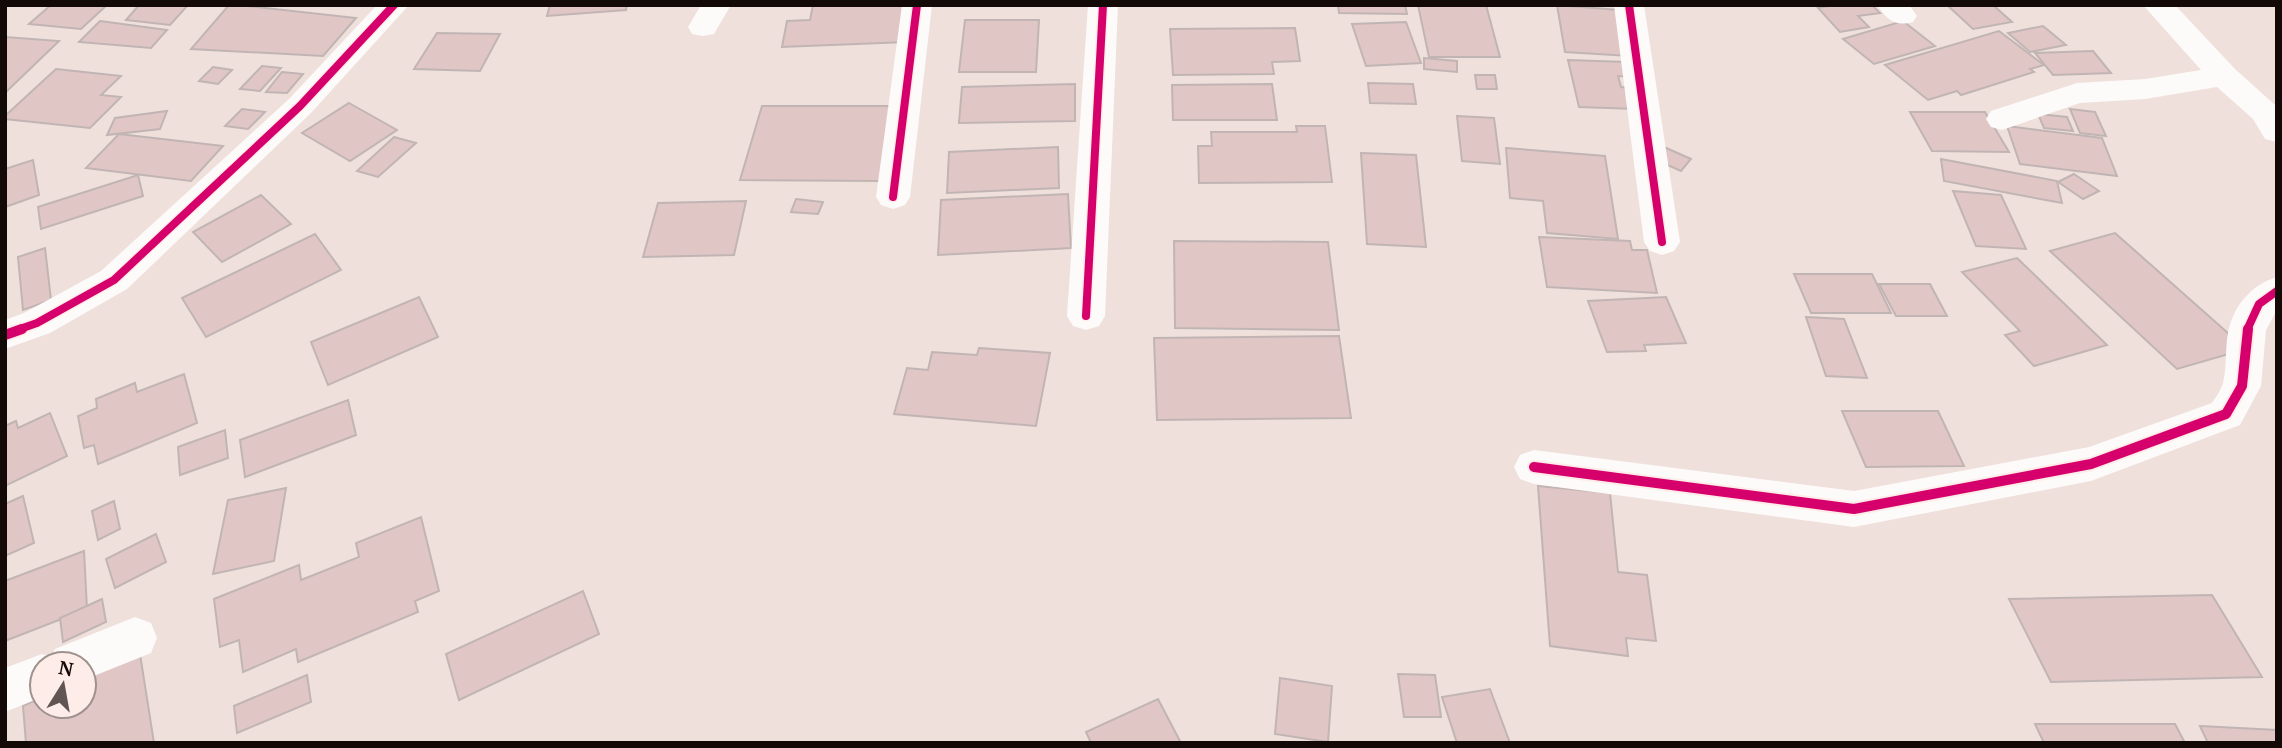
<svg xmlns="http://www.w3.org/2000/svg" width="2282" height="748" font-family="'PT Serif',serif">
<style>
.building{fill:#e1c6c6;stroke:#c1b5b3;stroke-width:2}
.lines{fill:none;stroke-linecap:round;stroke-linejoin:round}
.minor{fill:#fdfafa;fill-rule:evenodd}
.cycleway-far1-casing{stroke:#fdece7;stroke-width:11}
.cycleway-casing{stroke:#fdece7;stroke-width:14}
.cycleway-far1{stroke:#d6006c;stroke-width:8}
.cycleway{stroke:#d6006c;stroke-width:10}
</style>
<rect width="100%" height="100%" fill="#efe0db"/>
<!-- building -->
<g class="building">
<polygon points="51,5 107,5 81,29 29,24"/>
<polygon points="139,5 188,5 170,25 126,20"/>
<polygon points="229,5 238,5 356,18 323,56 191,49"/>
<polygon points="550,5 627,5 626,10 547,16"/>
<polygon points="813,5 909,5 906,42 782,47 787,21 810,20"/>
<polygon points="1338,5 1405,5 1407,14 1339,13"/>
<polygon points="1418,5 1486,5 1500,57 1429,57"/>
<polygon points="1557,5 1619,10 1629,56 1565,52"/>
<polygon points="1835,5 1872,5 1880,13 1858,16 1869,27 1840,32 1818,8"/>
<polygon points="1947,5 1993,5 2012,22 1973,29"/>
<polygon points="965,20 1039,20 1036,72 959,72"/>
<polygon points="100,21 167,30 151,48 79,42"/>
<polygon points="1903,21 1935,46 1874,64 1843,39"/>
<polygon points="1406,22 1421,63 1366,66 1352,24"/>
<polygon points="2043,26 2066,45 2030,52 2008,33"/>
<polygon points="1295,28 1300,61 1272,62 1274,74 1173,75 1170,29"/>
<polygon points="1999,31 2044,65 2030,69 2034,72 1961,95 1957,91 1928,100 1885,65"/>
<polygon points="437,33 500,34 480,71 414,69"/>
<polygon points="5,37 59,41 6,92 5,92"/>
<polygon points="2093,51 2111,73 2053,75 2035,53"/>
<polygon points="1424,58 1457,61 1457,72 1424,69"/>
<polygon points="1568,60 1626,62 1630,77 1618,76 1621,87 1630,88 1636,109 1579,107"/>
<polygon points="262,66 281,68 260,91 240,89"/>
<polygon points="213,67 232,70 218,84 199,81"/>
<polygon points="56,69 121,76 101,95 121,97 90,128 5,119 5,116"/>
<polygon points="282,72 303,74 287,93 266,92"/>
<polygon points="1475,75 1495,75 1497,89 1477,89"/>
<polygon points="1368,83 1413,84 1416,104 1370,103"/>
<polygon points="1075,84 1075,121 959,123 962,87"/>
<polygon points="1272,84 1277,120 1173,120 1172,85"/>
<polygon points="349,103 397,130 350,161 302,133"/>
<polygon points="762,106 897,106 881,181 740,180"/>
<polygon points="242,109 265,112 248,129 225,126"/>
<polygon points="2070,109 2095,112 2106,136 2080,133"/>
<polygon points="167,111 160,129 107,135 115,118"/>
<polygon points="1910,112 1985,112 2009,152 1932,151"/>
<polygon points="2038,114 2067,117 2073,131 2044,128"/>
<polygon points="1457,116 1494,118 1500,164 1462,161"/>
<polygon points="1296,126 1325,126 1332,182 1199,183 1198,146 1212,146 1211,132 1297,132"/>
<polygon points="2007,126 2102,138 2117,176 2020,164"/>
<polygon points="119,134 223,146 191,181 86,168"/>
<polygon points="394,137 416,143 378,177 357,171"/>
<polygon points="1058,147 1059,188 947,193 949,152"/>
<polygon points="1664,147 1691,159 1681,171 1654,159"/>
<polygon points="1506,148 1605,156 1618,239 1547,233 1543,201 1510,198"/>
<polygon points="1361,153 1416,155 1426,247 1367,244"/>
<polygon points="1941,159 2057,181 2062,203 1944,181"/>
<polygon points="33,160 39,195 5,207 5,169"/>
<polygon points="2074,174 2099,191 2083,199 2058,182"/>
<polygon points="138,175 143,196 41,229 38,207"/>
<polygon points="1953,191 2001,195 2026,249 1976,246"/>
<polygon points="1068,194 1071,248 938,255 941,200"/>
<polygon points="261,195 291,224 222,262 193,232"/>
<polygon points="796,199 823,202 818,214 791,212"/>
<polygon points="746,201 734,255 643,257 658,203"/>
<polygon points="2115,233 2246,349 2177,369 2050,251"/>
<polygon points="315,234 341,270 206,337 182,298"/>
<polygon points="1539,237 1630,241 1632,250 1647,250 1657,293 1547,287"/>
<polygon points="1174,241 1328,242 1339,330 1175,328"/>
<polygon points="45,248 51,300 23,310 18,257"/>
<polygon points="2017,258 2107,345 2034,366 2005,335 2020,331 1962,272"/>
<polygon points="1794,274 1872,274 1891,313 1811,313"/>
<polygon points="1879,284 1930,284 1947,316 1896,316"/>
<polygon points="419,297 438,337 328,385 311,342"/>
<polygon points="1666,297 1686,343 1644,345 1646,351 1607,352 1588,301"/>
<polygon points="1806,317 1844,319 1867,378 1826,376"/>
<polygon points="1339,336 1351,418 1157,420 1154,338"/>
<polygon points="979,348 1050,353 1036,426 894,414 907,368 928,370 932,352 977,355"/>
<polygon points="184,374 197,423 98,464 94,445 84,448 78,416 97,408 96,399 135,383 137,392"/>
<polygon points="348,400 356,435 245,477 240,440"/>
<polygon points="1842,411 1938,411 1964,466 1866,467"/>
<polygon points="50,413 67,456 5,486 5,426 16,421 18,428"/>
<polygon points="225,430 228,458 180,475 178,447"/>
<polygon points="1538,486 1610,493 1618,572 1647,575 1656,641 1626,638 1628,656 1550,646"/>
<polygon points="286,488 274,561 213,574 228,500"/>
<polygon points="23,496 34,543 5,556 5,504"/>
<polygon points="114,501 120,529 98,540 92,511"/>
<polygon points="421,517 439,591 415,601 418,612 298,662 296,649 243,672 239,640 220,647 214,599 299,565 301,580 359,557 356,543"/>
<polygon points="156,534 166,562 115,588 106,559"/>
<polygon points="84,551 87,609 5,641 5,581"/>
<polygon points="583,591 599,634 459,700 446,654"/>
<polygon points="2212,595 2262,677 2051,682 2009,599"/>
<polygon points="102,599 106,622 63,642 60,618"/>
<polygon points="140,654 154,743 26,743 23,706 42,697 42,706 84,706 84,679"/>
<polygon points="1398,674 1435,675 1441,717 1404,717"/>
<polygon points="307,675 311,702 237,733 234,706"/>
<polygon points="1280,678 1332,686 1328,742 1275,734"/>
<polygon points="1490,689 1510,743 1457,743 1442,697"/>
<polygon points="1158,699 1181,743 1091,743 1086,732"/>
<polygon points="2035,724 2175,724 2185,743 2044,743"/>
<polygon points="2200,726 2277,730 2277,743 2208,743"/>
</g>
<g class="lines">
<!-- minor -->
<g class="minor">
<polygon points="377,5 409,5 311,113 127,289 50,333 5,349 5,320 24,313 101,271 289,99"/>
<polygon points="701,5 731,5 714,34 703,36 692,34 688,27"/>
<polygon points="902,5 932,5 910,197 905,205 893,209 881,205 876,197"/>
<polygon points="1088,5 1118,5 1105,316 1099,326 1086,330 1073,326 1067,316"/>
<polygon points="1614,5 1644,5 1680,242 1674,251 1662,255 1650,251 1644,242"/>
<path d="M 1877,5 L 1909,5 L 1917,16 L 1913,22 C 1895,27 1887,20 1877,5 Z"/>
<polygon points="2143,5 2175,5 2235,69 2275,105 2277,142 2265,139 2253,119 2217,87 2145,99 2080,103 2002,130 1991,127 1986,119 1991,111 2077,83 2145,79 2201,70"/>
<path d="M 2277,277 L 2277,310 L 2266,330 L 2261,386 L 2240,425 L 2091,481 L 1854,527 L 1534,484 L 1520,479 L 1514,467 L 1520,455 L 1534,450 L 1854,491 L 2089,447 L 2212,403 C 2216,397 2221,390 2223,383 C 2227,367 2225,349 2228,333 C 2233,306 2251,285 2277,277 Z"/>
<polygon points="135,617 151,623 157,638 151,653 84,680 84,664 42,664 42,697 5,712 5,668 42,654 51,657 55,649"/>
</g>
<defs>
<g id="cycleway-far1">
<polyline points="1629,5 1662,242"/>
<polyline points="893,197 917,5"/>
<polyline points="1086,316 1103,5"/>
<polyline points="17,330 37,323 114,280 300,106 394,5"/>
<polyline points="2247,330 2259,304 2277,291"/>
</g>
<g id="cycleway">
<polyline points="5,335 22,329"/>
<polyline points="1534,467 1854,509 2091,464 2226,414 2242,386 2248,329"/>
</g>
</defs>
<!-- cycleway-far1 casing -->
<use href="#cycleway-far1" class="cycleway-far1-casing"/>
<!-- cycleway casing -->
<use href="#cycleway" class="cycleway-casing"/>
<!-- cycleway-far1 -->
<use href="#cycleway-far1" class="cycleway-far1"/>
<!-- cycleway -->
<use href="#cycleway" class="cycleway"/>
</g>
<!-- border -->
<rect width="2282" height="748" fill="none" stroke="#130a08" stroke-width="14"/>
<!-- north arrow -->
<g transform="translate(63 685) rotate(11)"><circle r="33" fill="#fdece7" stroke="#9f928e" stroke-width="2"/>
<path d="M0-5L12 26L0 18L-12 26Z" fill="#605552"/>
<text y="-10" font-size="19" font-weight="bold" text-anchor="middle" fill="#130a08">N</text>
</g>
</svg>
